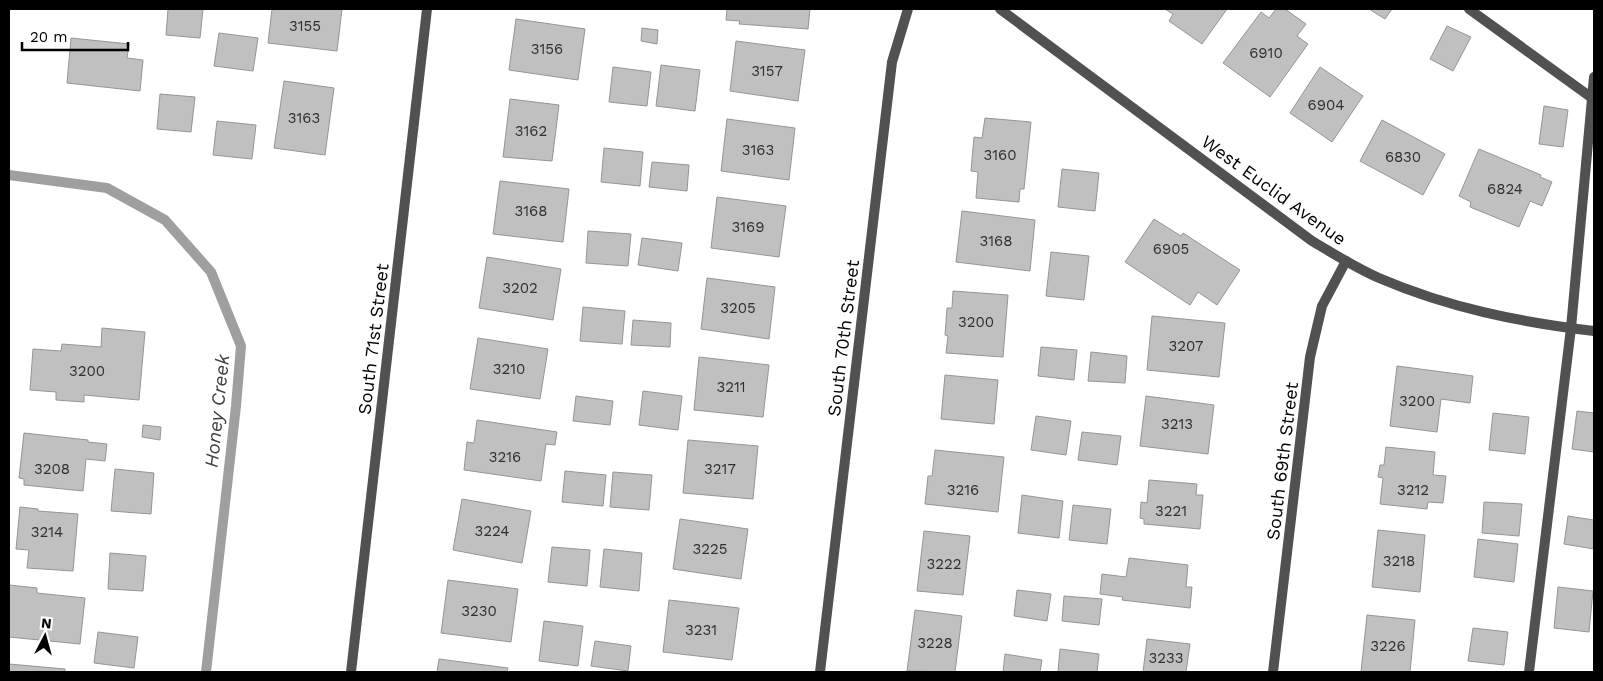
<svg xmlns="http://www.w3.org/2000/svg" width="1603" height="681" font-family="'Work Sans',sans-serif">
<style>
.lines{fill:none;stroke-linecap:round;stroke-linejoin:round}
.stream{stroke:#9f9f9f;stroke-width:10}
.building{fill:#c0c0c0;stroke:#959595}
.lane{stroke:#515151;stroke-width:10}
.street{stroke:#515151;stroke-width:10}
.labels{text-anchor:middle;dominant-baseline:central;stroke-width:4;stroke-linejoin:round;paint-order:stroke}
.number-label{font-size:15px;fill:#303030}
.street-label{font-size:18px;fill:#000;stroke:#fff}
.water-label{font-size:19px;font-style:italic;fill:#404040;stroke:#fff}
</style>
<rect width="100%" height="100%" fill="#fff"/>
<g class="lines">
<!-- stream -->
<polyline class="stream" points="9,175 107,188 165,220 211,272 241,346 236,406 206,672"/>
</g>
<!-- building -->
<g class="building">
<polygon points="168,9 203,9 200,38 166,35"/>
<polygon points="272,9 342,9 337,51 268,43"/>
<polygon points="727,9 810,9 808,29 739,24 740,21 726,20"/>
<polygon points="1165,9 1227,9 1202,44 1169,21 1173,14"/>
<polygon points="1276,9 1285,9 1306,24 1297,36 1308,44 1270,97 1223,63 1261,12 1269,18"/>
<polygon points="1369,9 1392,9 1385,19"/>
<polygon points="516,19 585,29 578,80 509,70"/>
<polygon points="1447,26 1471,37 1453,71 1430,59"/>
<polygon points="642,28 658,30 657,44 641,41"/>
<polygon points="219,33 258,38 253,71 214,66"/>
<polygon points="71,38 129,44 127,58 143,60 140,91 67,83"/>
<polygon points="736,41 805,50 798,101 730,91"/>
<polygon points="661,65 700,70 695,111 656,106"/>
<polygon points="613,67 651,72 647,106 609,102"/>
<polygon points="1320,67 1363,96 1332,142 1290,113"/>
<polygon points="284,81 334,88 325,155 274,148"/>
<polygon points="160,94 195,97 191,132 157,129"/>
<polygon points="510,99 559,105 552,161 503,157"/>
<polygon points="1544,106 1568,110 1563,147 1539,144"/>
<polygon points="985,118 1031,122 1024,189 1020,189 1019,202 976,198 978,172 971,171 974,137 982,138"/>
<polygon points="727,119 795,128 789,180 721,171"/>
<polygon points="1382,120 1445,154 1423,195 1360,161"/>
<polygon points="217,121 256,125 252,159 213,155"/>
<polygon points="604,148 643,152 640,186 601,182"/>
<polygon points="1479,149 1541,175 1540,177 1552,182 1542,206 1530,201 1519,227 1470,207 1471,202 1459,196"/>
<polygon points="652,162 689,165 687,191 649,187"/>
<polygon points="1062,169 1099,173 1095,211 1058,207"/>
<polygon points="500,181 569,189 563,242 493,234"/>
<polygon points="717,197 786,206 779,257 711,248"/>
<polygon points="962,211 1035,220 1030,271 956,262"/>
<polygon points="1154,219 1181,236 1183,233 1240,270 1217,305 1198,292 1190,305 1125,262"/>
<polygon points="588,231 631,234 628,266 586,263"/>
<polygon points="642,238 682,243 678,271 638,265"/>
<polygon points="1051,252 1089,256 1084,300 1046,296"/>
<polygon points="487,257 561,269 553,320 479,308"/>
<polygon points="707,278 775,287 769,339 701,329"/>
<polygon points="953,291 1008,295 1003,357 946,353 948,336 945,335 947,308 952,308"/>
<polygon points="583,307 625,311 622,344 580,341"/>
<polygon points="1152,316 1225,323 1219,377 1147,370"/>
<polygon points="633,320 671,323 670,347 631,345"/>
<polygon points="102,328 145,332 139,400 84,395 84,402 56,400 56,392 30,390 33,349 61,351 62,344 101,347"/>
<polygon points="478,338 548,349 540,399 470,389"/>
<polygon points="1041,347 1077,350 1074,380 1038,376"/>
<polygon points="1091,352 1127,356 1125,383 1088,381"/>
<polygon points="699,357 769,365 763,417 694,410"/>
<polygon points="1397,366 1473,376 1470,403 1441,399 1437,432 1390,426"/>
<polygon points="945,375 998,380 994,424 941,419"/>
<polygon points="643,391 682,396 678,430 639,425"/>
<polygon points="576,396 613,401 610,425 573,421"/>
<polygon points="1146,396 1214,405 1208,454 1140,446"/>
<polygon points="1577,411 1594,413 1594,452 1572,449"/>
<polygon points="1493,413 1529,417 1525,454 1489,450"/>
<polygon points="1036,416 1071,421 1066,455 1031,450"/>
<polygon points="477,420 557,432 555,445 546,444 541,481 464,470 467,442 474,443"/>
<polygon points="143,425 161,427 160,440 142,437"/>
<polygon points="1082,432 1121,436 1117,465 1078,460"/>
<polygon points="24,433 88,440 88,442 107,444 105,461 86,459 83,491 24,485 24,479 19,478"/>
<polygon points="688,440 758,446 753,499 683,493"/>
<polygon points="1386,447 1435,452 1433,475 1446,476 1443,503 1428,502 1427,509 1380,504 1383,478 1378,477 1380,465 1384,465"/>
<polygon points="935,450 1004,457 998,512 925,504 928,476 932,476"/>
<polygon points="115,469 154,473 151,514 111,511"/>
<polygon points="565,471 606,475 603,506 562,502"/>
<polygon points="613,472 652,475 649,510 610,507"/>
<polygon points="1149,480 1197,484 1196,495 1203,495 1200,529 1144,524 1144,519 1140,518 1141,502 1147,503"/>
<polygon points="1022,495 1063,501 1059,538 1018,533"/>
<polygon points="462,499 531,511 522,563 453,550"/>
<polygon points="1484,502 1522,504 1519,536 1482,533"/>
<polygon points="1073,505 1111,509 1107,544 1069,540"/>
<polygon points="20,507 38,509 38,511 78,514 73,571 27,568 29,550 16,549"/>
<polygon points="1568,516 1594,520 1594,549 1564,544"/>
<polygon points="680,519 748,529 741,579 673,569"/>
<polygon points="1378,530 1425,535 1420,592 1372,587"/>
<polygon points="924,531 970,536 963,595 917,591"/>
<polygon points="1478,539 1518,544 1514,582 1474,577"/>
<polygon points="552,547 590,550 587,586 548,582"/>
<polygon points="604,549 642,553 639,591 600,587"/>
<polygon points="110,553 146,556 143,591 108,589"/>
<polygon points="1129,558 1188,565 1186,587 1192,587 1190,608 1122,600 1123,597 1100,594 1102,574 1126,577"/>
<polygon points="448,580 518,589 511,642 441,633"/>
<polygon points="9,585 37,588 37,593 85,598 80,644 9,637"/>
<polygon points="1558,587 1593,591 1589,632 1554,628"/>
<polygon points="1017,590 1051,594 1047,621 1014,616"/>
<polygon points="1064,596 1102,599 1099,625 1062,621"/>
<polygon points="669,600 739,608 732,660 663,652"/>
<polygon points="915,610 962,616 955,672 907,671"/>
<polygon points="1367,615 1415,620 1410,672 1361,672"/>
<polygon points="544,621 583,626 578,666 539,661"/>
<polygon points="1473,628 1508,632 1504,665 1468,661"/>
<polygon points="98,632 138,637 134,668 94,663"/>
<polygon points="1147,639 1190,644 1186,672 1143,672"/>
<polygon points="595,641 631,646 628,671 591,666"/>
<polygon points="1060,649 1099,654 1097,672 1058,672"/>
<polygon points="1005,654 1042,660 1040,672 1003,672"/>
<polygon points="439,659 508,668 507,672 437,672"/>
<polygon points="9,664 65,669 65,672 9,672"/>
</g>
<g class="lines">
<!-- lane -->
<g class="lane">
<polyline points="1469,9 1592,98"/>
<polyline points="1529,672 1571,328 1594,77"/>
</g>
<!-- street -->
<g class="street">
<path d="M 1000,9 L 1312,241 C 1334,254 1356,268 1379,278 C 1449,308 1519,322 1594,331"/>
<polyline points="351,672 427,9"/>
<polyline points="820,672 892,62 908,9"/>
<polyline points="1273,672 1310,357 1322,306 1346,261"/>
</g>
</g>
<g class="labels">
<!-- number labels -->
<g class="number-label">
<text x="305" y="26">3155</text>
<text x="547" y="49">3156</text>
<text x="1266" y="53">6910</text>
<text x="767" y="71">3157</text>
<text x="1326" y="105">6904</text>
<text x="304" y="118">3163</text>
<text x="531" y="131">3162</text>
<text x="758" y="150">3163</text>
<text x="1000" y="155">3160</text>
<text x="1403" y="157">6830</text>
<text x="1505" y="189">6824</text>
<text x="531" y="211">3168</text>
<text x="748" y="227">3169</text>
<text x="996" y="241">3168</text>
<text x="1171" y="249">6905</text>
<text x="520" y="288">3202</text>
<text x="738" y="308">3205</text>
<text x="976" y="322">3200</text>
<text x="1186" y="346">3207</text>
<text x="509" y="369">3210</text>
<text x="87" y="371">3200</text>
<text x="731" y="387">3211</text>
<text x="1417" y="401">3200</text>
<text x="1177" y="424">3213</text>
<text x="505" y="457">3216</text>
<text x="52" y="469">3208</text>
<text x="720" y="469">3217</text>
<text x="963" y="490">3216</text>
<text x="1413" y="490">3212</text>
<text x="1171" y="511">3221</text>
<text x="492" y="531">3224</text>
<text x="47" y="532">3214</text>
<text x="710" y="549">3225</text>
<text x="1399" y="561">3218</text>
<text x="944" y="564">3222</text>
<text x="479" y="611">3230</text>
<text x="701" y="630">3231</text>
<text x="935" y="643">3228</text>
<text x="1388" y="646">3226</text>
<text x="1166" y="658">3233</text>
</g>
<!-- street labels -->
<g class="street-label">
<text transform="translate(1274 190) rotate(36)">West Euclid Avenue</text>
<text transform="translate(843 338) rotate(-83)">South 70th Street</text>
<text transform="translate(373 339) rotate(-83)">South 71st Street</text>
<text transform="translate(1282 461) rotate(-83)">South 69th Street</text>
</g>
<!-- water labels -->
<g class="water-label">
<text transform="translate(217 411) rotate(-84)">Honey Creek</text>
</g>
</g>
<!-- border -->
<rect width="1603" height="681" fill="none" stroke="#000000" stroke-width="20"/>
<!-- north arrow -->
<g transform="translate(45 636) rotate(6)" stroke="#ffffff" stroke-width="4" paint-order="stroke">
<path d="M0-4L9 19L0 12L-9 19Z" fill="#000000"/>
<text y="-8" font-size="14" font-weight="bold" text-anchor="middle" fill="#000000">N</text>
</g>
<!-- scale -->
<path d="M22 42v8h106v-8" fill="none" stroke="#000000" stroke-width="2.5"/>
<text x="30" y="42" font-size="15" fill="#000000" stroke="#ffffff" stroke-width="4" paint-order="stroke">20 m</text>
</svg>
